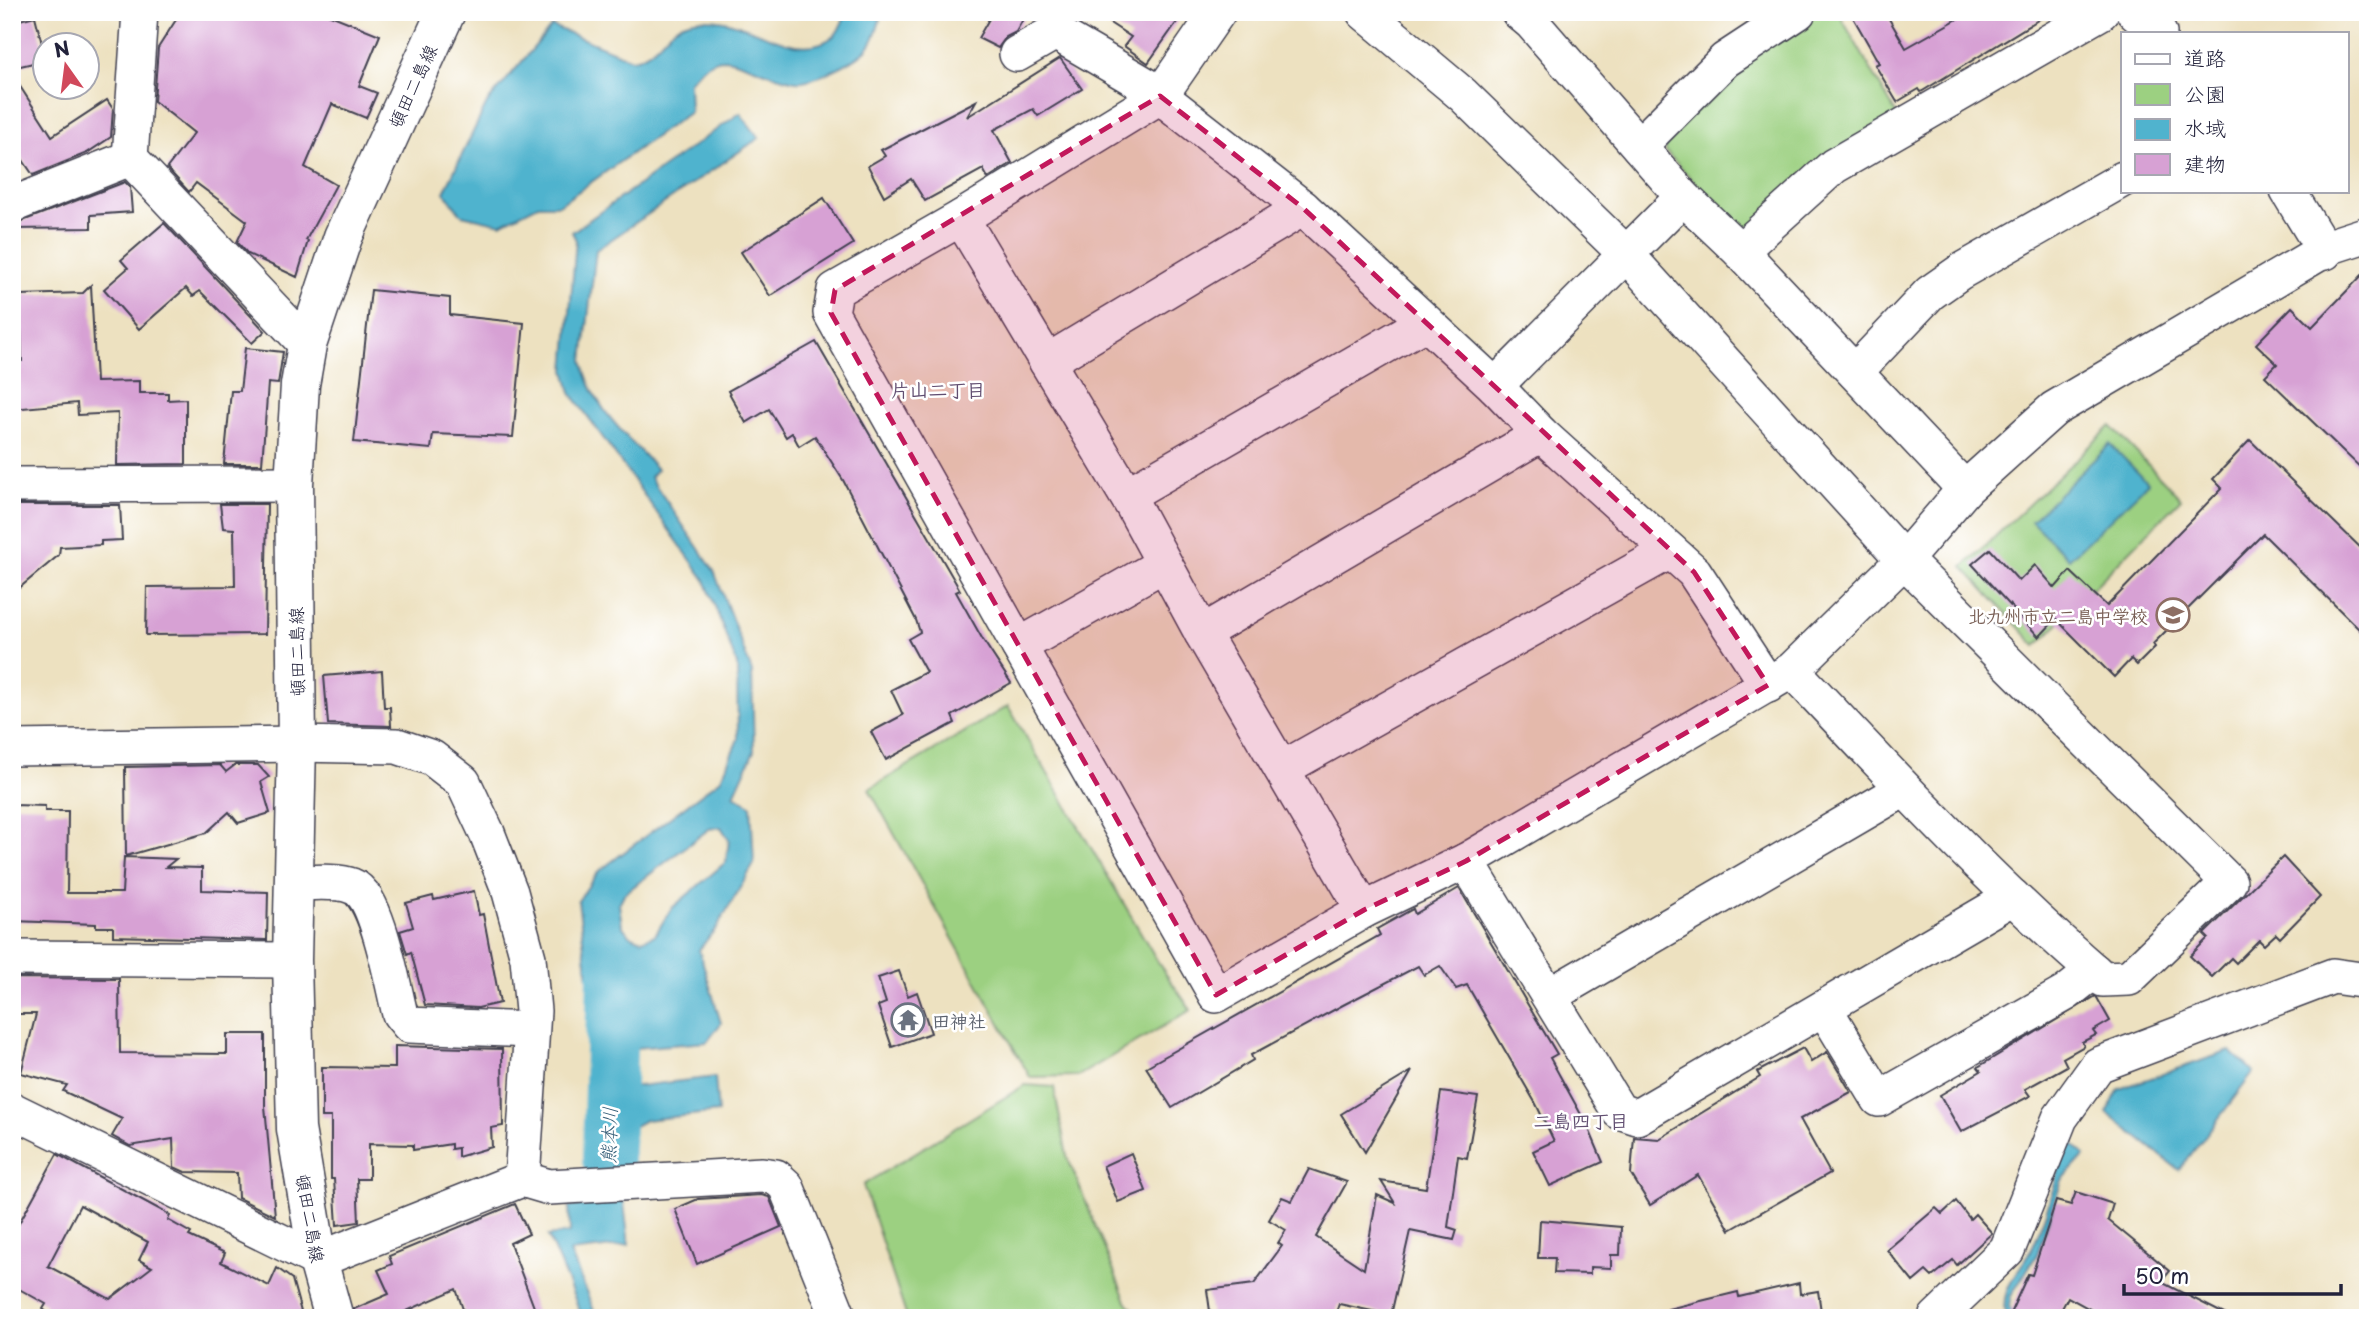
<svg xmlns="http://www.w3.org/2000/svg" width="2380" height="1330" font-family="'Playpen Sans','Klee One',sans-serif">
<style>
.green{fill:#9cd081;stroke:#5f795e;stroke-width:2}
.water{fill:#50b3ce;stroke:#396a84;stroke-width:2;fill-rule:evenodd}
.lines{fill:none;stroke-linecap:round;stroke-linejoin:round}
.river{stroke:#50b3ce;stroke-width:52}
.building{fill:#d7a1d4;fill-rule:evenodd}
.street-casing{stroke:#403f4f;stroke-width:38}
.secondary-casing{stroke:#403f4f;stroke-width:41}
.street{stroke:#fff;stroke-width:35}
.secondary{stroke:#fff;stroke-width:38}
.marked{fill:#c2185b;fill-opacity:0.2;stroke:#c2185b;stroke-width:5;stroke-dasharray:14 9;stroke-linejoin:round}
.labels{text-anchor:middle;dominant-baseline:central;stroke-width:5;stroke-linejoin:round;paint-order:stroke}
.street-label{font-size:18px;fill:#22223b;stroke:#fff}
.education-label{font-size:18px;font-weight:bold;fill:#785e54;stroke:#fff;text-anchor:end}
.worship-label{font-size:18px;font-weight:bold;fill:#5b616d;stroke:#fff;text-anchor:start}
.neighbourhood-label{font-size:19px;font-weight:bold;fill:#614e71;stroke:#fff}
.water-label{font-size:19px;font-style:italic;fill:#345c76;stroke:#fff}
</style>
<rect width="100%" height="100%" fill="#fff"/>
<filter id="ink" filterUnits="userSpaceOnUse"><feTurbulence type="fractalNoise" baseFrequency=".0143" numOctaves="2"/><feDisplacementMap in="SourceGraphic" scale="14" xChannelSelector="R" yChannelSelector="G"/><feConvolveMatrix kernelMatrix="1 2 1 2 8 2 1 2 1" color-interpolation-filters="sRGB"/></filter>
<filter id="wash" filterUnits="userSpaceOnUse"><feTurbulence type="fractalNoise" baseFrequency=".00686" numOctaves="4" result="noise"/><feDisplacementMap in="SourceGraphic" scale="28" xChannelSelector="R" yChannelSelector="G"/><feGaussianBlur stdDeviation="1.57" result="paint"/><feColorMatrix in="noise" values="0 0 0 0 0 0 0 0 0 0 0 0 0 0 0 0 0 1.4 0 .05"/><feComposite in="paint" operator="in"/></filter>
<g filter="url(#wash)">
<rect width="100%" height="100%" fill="#ede1c0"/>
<!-- green -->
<g class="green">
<polygon points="1819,12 1838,12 1897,115 1752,226 1737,227 1666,152 1666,129 1765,45"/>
<polygon points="2111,426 2181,499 2036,646 1963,567"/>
<polygon points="1008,706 1161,967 1191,1010 1078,1076 1030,1077 869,789"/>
<polygon points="1025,1085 1054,1087 1067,1156 1126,1301 1140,1318 907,1318 863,1185"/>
</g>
<!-- water -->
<g class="water">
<path d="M 847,12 L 881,12 C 880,25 874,42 865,51 C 853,62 812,83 796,81 C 773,78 742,60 724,59 C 710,59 698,71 689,82 L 690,112 L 559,205 L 538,205 L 501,224 L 462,215 L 444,192 L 487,103 L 552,26 L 632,59 C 660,54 664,27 689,21 C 743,7 791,69 834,36 C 840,31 843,19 847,12 Z"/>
<path d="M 740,113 L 759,138 L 596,250 L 583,361 C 590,406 628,437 657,469 L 650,477 L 714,571 L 752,672 L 754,751 L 734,795 L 751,805 L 754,864 L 717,927 L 699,950 L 721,1023 L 707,1042 L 610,1050 L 596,1040 L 578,901 L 598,872 L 721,779 L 738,739 L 737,665 L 705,580 L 571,393 L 565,370 L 576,240 L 572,232 ZM 721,827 L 729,840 L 726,862 L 671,909 L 655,935 L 642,940 L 631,936 L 622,926 L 619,904 L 624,894 L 709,829 Z"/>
<polygon points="2110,444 2148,483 2069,559 2031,521"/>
<polygon points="2230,1051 2254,1072 2179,1170 2107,1113 2119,1089"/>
<polygon points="715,1077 718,1112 645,1120 616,1136 629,1245 570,1252 597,1318 583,1318 548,1236 570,1233 569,1207 582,1205 581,1194 597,1193 587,1092"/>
<path d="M 2070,1142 L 2085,1155 L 2062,1180 L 2037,1254 L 2011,1296 L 2009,1306 L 2014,1318 L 2006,1318 C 1998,1289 2020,1272 2032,1248 C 2040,1231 2061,1171 2061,1153 Z"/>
</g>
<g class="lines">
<!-- river -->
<polyline class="river" points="608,1159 613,977"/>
</g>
<g id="blocks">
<!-- building -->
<g class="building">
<polygon points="181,12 323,12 380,35 359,86 377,93 366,118 332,104 305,167 336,185 306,240 308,241 297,277 248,254 237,242 247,221 196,183 189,192 167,168 194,133 154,101 158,48"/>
<polygon points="993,12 1027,12 1016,32 1006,37 998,48 978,38"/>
<polygon points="1093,12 1184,12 1148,63 1124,46 1131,37"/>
<polygon points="1850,12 1885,12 1906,48 1970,12 2051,12 1921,92 1919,89 1897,102 1875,65 1879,63"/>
<polygon points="35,16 46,60 12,68 12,22"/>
<polygon points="1060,58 1082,89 1038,116 1033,109 994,130 1012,163 988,178 983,169 925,201 911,179 884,196 868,166 885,156 881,150 976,101 967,117"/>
<polygon points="12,74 52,136 107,100 113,109 111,137 87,153 33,175 12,144"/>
<polygon points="125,182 130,187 132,212 91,215 91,228 12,229 12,225"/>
<polygon points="824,198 853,244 770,296 741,252"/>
<polygon points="164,223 265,331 252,343 200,291 193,296 186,288 139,329 104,289 128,268 121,260"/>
<polygon points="2368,269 2368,475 2265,376 2277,364 2256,344 2292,307 2312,327"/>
<polygon points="91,285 96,382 139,381 139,393 168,393 168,400 186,399 186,464 117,465 118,413 78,415 77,403 12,409 12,361 22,361 20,295 83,293"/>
<polygon points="371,290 450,298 450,315 524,323 513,437 433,434 431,449 354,442"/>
<polygon points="816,342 960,590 956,592 983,640 1011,683 952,716 955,723 886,760 871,732 903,715 891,690 926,672 908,639 920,632 916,620 843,480 815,436 799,446 792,433 786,437 769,409 746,423 728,391"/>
<polygon points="245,348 283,352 278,384 268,383 262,464 224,464 231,391 240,391"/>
<polygon points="2250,440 2368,555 2368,638 2263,534 2153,644 2155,647 2137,665 2131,659 2114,677 2056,619 2039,637 1972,564 1990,549 2019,581 2035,565 2055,588 2070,571 2107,606 2222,488 2213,479"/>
<polygon points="220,504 267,504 265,634 146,635 147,587 235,586 234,529 223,528"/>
<polygon points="12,505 120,505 122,540 101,541 101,545 60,547 59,555 12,594"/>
<polygon points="382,671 384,707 390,707 391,726 328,724 324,676"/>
<polygon points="220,765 226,772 235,765 258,765 269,777 261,782 270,813 238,823 229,812 206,833 126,856 125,767"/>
<polygon points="15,805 45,806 45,811 68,811 67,893 122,893 124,857 176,859 166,867 202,868 202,890 268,892 267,940 113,936 113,927 96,927 96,924 13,921"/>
<polygon points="2283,857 2320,897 2280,938 2276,934 2264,945 2259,940 2236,963 2231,958 2212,977 2190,956 2208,938 2204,934"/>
<polygon points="1459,888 1557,1054 1550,1058 1589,1129 1603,1162 1550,1186 1533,1151 1554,1141 1536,1104 1467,985 1456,989 1440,966 1424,975 1418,966 1343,1005 1251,1055 1253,1060 1172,1108 1146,1067 1380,935 1377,929 1413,909 1415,914"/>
<polygon points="474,891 479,915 483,914 500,1003 478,1008 425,1005 411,952 407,954 400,931 413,927 406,903 433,896 434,900"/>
<polygon points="899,971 908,996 917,992 931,1033 892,1047 878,1006 886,1003 878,978"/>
<polygon points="12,978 119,979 120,1053 227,1054 227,1034 265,1034 265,1106 275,1216 238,1198 237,1173 185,1172 174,1167 173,1139 130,1146 112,1136 122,1119 63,1091 67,1085 21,1073 36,1014 12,1014"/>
<polygon points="2096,996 2110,1021 2093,1031 2096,1035 2082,1042 2084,1046 2063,1058 2067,1066 2025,1089 2030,1096 1961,1132 1940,1095 1981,1071 1978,1067"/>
<polygon points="395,1046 502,1049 503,1126 491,1128 492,1147 458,1157 458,1148 451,1149 451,1144 413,1150 413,1145 369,1144 369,1179 357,1179 359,1222 337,1225 334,1179 331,1179 331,1117 322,1117 322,1067 395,1068"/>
<polygon points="1803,1048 1811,1062 1827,1052 1851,1092 1800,1119 1830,1173 1730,1230 1698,1175 1650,1205 1631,1174 1634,1137 1659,1139 1760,1077 1757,1072"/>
<polygon points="1412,1071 1365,1152 1341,1114"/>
<polygon points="1441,1092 1478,1097 1467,1158 1458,1156 1448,1227 1457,1230 1454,1240 1410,1231 1391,1315 1339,1304 1334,1318 1324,1314 1320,1318 1211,1318 1207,1290 1254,1284 1282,1246 1278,1243 1286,1230 1269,1220 1282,1197 1292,1201 1309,1169 1347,1182 1316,1237 1364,1269 1377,1195 1395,1203 1381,1181 1426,1188"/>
<polygon points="1131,1153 1146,1191 1118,1202 1103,1166"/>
<path d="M 57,1154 L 170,1215 L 168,1220 L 191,1233 L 189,1236 L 225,1253 L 221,1262 L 269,1286 L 277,1268 L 292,1279 L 301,1312 L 285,1318 L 54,1318 L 43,1309 L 46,1304 L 12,1285 L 12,1236 ZM 80,1205 L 148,1242 L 139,1260 L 152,1267 L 110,1299 L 48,1266 Z"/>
<polygon points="2076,1192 2113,1204 2108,1220 2170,1271 2161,1282 2232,1318 2106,1318 2068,1297 2057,1318 2008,1318 2028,1274 2032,1275 2056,1201 2071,1205"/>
<polygon points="761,1195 769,1197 781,1227 697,1264 675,1209 698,1199"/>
<polygon points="1956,1201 1970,1219 1975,1214 1992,1233 1957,1265 1953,1260 1932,1277 1926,1271 1913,1282 1887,1250 1936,1208 1942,1214"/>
<polygon points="515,1204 529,1234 510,1243 538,1318 466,1318 456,1289 391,1318 355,1318 354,1309 389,1294 378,1270 392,1264 389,1256"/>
<polygon points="1540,1220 1621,1227 1620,1255 1611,1255 1611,1268 1590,1267 1590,1274 1554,1273 1555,1258 1538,1258"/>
<polygon points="1799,1283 1800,1294 1818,1291 1822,1318 1669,1318 1668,1309 1738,1292 1739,1297"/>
</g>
</g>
</g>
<g filter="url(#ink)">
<use href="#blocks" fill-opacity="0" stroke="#403f4f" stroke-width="2"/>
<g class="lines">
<defs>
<g id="street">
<polyline points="140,12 130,158 307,345"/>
<polyline points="1218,12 1160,96 961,218 835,290 831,313 1216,995 1364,910 1466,861 1792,670 1904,560 1965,489 2054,409 2331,246 2368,234"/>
<path d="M 1364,12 L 1463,95 L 1625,253 L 1904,560 L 2229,882 L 2129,978 L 2103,979 C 1992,884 1892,776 1792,670"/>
<polyline points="1519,12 1532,23 1683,197 1740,251 1965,489"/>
<polyline points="2134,12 2159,33"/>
<polyline points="1017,54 1055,32 1161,94"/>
<polyline points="1160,96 1303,208 1495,386 1541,434 1694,572 1768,685"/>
<polyline points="1639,146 1725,60 1798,12"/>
<polyline points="2288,191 2325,252"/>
<polyline points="12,205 130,158"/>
<polyline points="961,218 1132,504 1202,633 1364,910"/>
<polyline points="1740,251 1834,166 2101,12"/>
<polyline points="1047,362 1303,208"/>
<polyline points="1855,372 1930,293 1960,272 2123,179"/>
<polyline points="1495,386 1683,197"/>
<polyline points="12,485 294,484"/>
<polyline points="1127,495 1426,322"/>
<polyline points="1202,633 1541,434"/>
<polyline points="1019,646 1164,564"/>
<polyline points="12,748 297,744 397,746 432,758 463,782 487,833 510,892 528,958 533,1011 522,1179"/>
<polyline points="1282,769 1670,551"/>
<polyline points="1466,861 1619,1111 1637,1117 2013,897"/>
<path d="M 293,883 C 310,883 337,880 352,886 C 378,895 393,988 400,1014 L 409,1025 L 531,1030"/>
<polyline points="12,958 292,960"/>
<polyline points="1549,996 1904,789"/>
<polyline points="1824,1008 1879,1099 2066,993 2094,971"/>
<polyline points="12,1110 318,1260 522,1179 549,1187 762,1175 776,1177 786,1186 839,1318"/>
<polyline points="1936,1318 2007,1250 2060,1118 2098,1065 2333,976 2368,981"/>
</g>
<polyline id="secondary" points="334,1318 318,1260 296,1129 292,960 297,744 294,484 300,385 307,345 343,237 446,12"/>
</defs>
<!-- street casing -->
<use href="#street" class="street-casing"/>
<!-- secondary casing -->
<use href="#secondary" class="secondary-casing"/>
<!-- street -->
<use href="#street" class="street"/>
<!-- secondary -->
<use href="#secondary" class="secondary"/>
</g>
</g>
<!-- marked area -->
<path class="marked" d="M 1160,96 L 1303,208 L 1694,572 L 1768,685 L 1466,861 L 1364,910 L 1216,995 L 831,313 L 835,290 Z"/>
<!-- icons -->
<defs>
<symbol id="school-ring" viewBox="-11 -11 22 22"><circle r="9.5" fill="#fff" stroke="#8d6e63" stroke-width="1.5"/><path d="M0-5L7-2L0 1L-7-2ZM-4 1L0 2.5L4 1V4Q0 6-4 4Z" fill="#8d6e63"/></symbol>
<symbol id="temple-ring" viewBox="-11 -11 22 22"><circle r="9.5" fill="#fff" stroke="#6b7280" stroke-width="1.5"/><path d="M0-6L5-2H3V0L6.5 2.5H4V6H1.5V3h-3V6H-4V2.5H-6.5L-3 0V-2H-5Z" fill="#6b7280"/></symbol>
</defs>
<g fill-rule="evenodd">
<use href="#school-ring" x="2154" y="596" width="38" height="38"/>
<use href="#temple-ring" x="889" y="1001" width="38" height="38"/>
</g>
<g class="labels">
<!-- street labels -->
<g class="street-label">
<text transform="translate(412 86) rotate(-65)">頓田二島線</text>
<text transform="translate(296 652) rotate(-91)">頓田二島線</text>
<text transform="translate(311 1218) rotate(80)">頓田二島線</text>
</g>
<!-- education labels -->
<g class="education-label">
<text x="2148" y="615">北九州市立二島中学校</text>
</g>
<!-- worship labels -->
<g class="worship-label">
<text x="932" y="1020">田神社</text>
</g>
<!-- neighbourhood labels -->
<g class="neighbourhood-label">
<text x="938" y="389">片山二丁目</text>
<text x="1581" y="1120">二島四丁目</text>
</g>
<!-- water labels -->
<g class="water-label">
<text transform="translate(608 1135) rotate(-88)">熊本川</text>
</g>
</g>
<!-- margin -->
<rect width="2380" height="1330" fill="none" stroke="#fff" stroke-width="42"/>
<!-- legend -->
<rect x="2121" y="32" width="228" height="161" fill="#ffffff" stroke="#a7a7b1" stroke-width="2"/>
<rect x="2135" y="54" width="35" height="10" fill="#ffffff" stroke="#a7a7b1" stroke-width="2"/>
<text x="2184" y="66" font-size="21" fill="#22223b">道路</text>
<rect x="2135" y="84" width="35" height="21" fill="#9cd081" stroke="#a7a7b1" stroke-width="2"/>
<text x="2184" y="102" font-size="21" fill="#22223b">公園</text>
<rect x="2135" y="119" width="35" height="21" fill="#50b3ce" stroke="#a7a7b1" stroke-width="2"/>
<text x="2184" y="136" font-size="21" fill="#22223b">水域</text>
<rect x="2135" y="154" width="35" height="21" fill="#d7a1d4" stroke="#a7a7b1" stroke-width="2"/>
<text x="2184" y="172" font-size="21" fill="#22223b">建物</text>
<!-- north arrow -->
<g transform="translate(66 66) rotate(346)"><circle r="33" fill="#ffffff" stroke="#a7a7b1" stroke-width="2"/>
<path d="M0-5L12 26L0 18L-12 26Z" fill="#d1495b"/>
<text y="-10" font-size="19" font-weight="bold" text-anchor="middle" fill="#22223b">N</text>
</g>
<!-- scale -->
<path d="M2124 1284v10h217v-10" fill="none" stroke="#22223b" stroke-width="3.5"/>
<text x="2135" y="1284" font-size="21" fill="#22223b" stroke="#ffffff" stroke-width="5" paint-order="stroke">50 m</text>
</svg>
